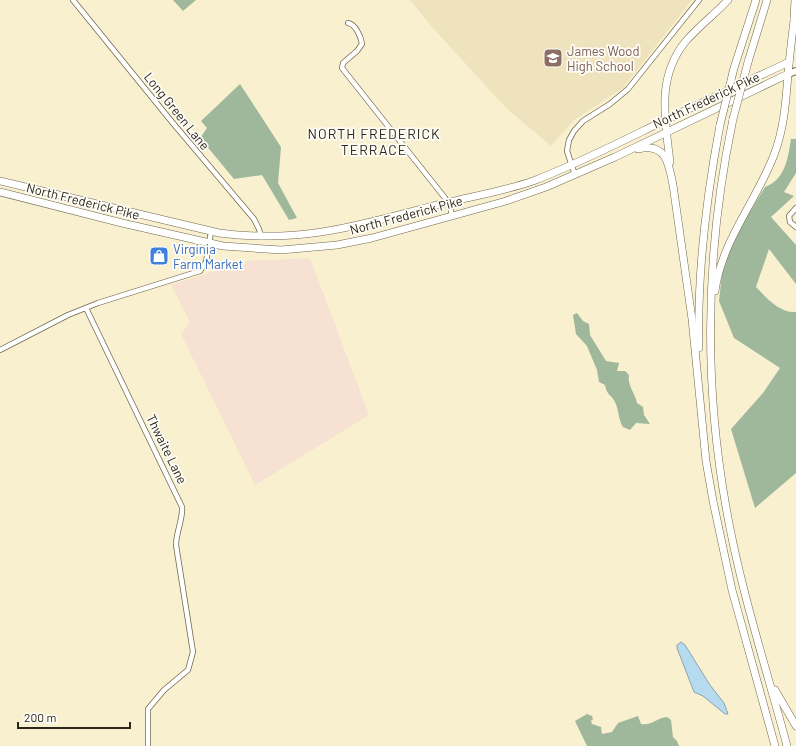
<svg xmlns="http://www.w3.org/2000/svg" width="796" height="746" font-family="Barlow,sans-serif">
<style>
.commercial{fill:#f6e1d3}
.built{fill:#efe3bd}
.forest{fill:#9fb89c}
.water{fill:#b6dbef;stroke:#8ca5af}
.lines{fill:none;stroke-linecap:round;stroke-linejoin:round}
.minor-casing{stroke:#70684c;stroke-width:6}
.major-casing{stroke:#70684c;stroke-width:8}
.highway-casing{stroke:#70684c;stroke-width:8}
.minor{stroke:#fff;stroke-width:4.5}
.major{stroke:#fff;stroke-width:6}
.highway{stroke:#fff;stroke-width:7}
.highway-bridge-casing{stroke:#70684c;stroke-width:8;stroke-linecap:butt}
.highway-bridge{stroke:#fff;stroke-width:7}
.labels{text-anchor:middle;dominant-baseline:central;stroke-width:3.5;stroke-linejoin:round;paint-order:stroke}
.education-label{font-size:13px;fill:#785e54;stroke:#fffdf7;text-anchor:start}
.street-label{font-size:13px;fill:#2a261a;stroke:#fffdf7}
.shop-label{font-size:13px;fill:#366cbe;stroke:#fffdf7;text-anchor:start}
.neighbourhood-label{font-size:14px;letter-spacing:1px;fill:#2a261a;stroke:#fffdf7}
</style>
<rect width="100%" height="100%" fill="#f9f0d0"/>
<!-- commercial -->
<polygon class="commercial" points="310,258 369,415 255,485 181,334 190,322 171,285 246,261"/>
<!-- built -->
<polygon class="built" points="410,0 692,0 623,88 574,120 551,146 507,109 432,27"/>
<!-- forest -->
<g class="forest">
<polygon points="173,0 196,0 183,11"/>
<polygon points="240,84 281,147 278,183 297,218 289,220 262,175 234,179 200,138 207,128 201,121"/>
<path d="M 791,139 L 796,139 L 796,173 L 784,192 L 794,196 L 771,217 L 796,245 L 796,284 L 769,249 L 756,287 C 767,298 779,313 796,312 L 796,473 L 755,508 L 731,429 L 763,393 L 780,368 L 734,338 L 719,301 L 722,274 L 735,236 L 765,187 C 786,179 788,157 791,139 Z"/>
<path d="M 577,313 L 583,321 L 589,324 L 590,335 L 606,361 L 619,363 L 617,371 L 625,371 L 629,375 C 627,385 635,393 637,403 L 643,407 L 644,415 L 650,424 L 636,423 L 630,430 L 623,427 C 618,419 619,410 615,402 C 611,394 607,396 605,385 L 599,382 L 597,370 L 587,346 L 576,334 L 573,315 Z"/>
<path d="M 587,714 L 592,716 L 593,719 L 591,721 L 592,724 L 601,727 L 602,734 L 612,732 L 618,723 L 638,716 L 641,724 C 652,726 656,718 667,717 L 671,720 L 673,737 L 677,741 L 679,746 L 587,746 L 575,721 Z"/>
</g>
<!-- water -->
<polygon class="water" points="681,642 685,645 710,685 724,703 728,714 725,714 703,696 694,692 677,648 677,645"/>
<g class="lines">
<defs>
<g id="minor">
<polyline points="73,0 172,122 254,219 259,229 261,237"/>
<path d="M 348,23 C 355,24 361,36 362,44 L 357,51 L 343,63 L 342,68 L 445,198 L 450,205 L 452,216"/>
<polyline points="575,175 567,151 569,140 574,131 583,121 610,104 628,89 699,0"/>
<polyline points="796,208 789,216 790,222 796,227"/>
<path d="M 86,308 L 182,507 C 183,520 176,532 176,545 L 193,652 L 188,670 L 164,690 L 148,709 L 148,746"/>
<polyline points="0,350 68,315 98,303 200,271 206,262 211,232"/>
</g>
<polyline id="major" points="788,74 796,71"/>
<g id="highway">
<polyline points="794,18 795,0"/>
<polyline points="748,62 767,0"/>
<polyline points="734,68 756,0"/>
<path d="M 733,119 C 706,248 703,378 726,507 C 740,588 766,667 787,746"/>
<path d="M 638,149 C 666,142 669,164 673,185 L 692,319 L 706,461 L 713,501 L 732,590 L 775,746"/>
<path d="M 670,162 C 665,119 656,77 686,41 C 699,26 715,14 728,0"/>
<path d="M 0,181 L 219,233 C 297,243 350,228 425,208 C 461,198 498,193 533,181 C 570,167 606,149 641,132 C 690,108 740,85 789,62"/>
<polyline points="0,192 122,223 223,246 281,250 337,245 372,238 452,216 506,201 546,187 615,157 788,74"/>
<path d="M 715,291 C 722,240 756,202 774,155 C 784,129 786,101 788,74 C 790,54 792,34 795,13"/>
<path d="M 699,348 C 697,273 706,199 720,125"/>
<polyline points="775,690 796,726"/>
</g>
</defs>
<!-- minor casing -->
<use href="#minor" class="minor-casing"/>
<!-- major casing -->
<use href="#major" class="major-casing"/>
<!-- highway casing -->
<use href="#highway" class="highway-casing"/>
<!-- minor -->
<use href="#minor" class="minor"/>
<!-- major -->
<use href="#major" class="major"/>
<!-- highway -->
<use href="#highway" class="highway"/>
<defs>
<g id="highway-bridge">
<polyline points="733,119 748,62"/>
<polyline points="720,125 734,68"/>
</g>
</defs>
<!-- highway-bridge casing -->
<use href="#highway-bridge" class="highway-bridge-casing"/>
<!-- highway-bridge -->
<use href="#highway-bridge" class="highway-bridge"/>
</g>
<!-- icons -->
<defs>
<symbol id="school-square" viewBox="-11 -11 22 22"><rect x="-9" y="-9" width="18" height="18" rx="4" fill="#8d6e63" stroke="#fffdf7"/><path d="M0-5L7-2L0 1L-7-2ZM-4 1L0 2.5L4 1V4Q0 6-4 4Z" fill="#fff"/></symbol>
<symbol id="shop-square" viewBox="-11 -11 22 22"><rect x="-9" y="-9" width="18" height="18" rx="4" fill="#3f7fe0" stroke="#fffdf7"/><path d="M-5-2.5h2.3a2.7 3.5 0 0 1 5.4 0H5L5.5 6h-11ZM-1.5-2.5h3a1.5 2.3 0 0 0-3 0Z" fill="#fff"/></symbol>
</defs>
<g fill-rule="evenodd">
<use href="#school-square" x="542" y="47" width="22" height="22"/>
<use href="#shop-square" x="148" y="245" width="22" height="22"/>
</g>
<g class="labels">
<!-- education labels -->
<g class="education-label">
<text x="567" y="51">James Wood<tspan x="567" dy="15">High School</tspan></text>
</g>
<!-- street labels -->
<g class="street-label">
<text transform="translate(706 100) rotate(-25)">North Frederick Pike</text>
<text transform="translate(177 111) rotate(51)">Long Green Lane</text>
<text transform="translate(83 201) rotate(14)">North Frederick Pike</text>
<text transform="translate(406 215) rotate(-15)">North Frederick Pike</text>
<text transform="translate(167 449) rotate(64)">Thwaite Lane</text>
</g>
<!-- shop labels -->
<g class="shop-label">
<text x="173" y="249">Virginia<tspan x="173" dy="15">Farm Market</tspan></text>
</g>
<!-- neighbourhood labels -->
<g class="neighbourhood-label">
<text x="374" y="133">NORTH FREDERICK<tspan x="374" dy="16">TERRACE</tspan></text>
</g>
</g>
<!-- scale -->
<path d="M18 722v6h112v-6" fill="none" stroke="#2a261a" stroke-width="2"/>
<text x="24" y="722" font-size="12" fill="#2a261a" stroke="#fffdf7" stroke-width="3" paint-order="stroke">200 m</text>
</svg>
